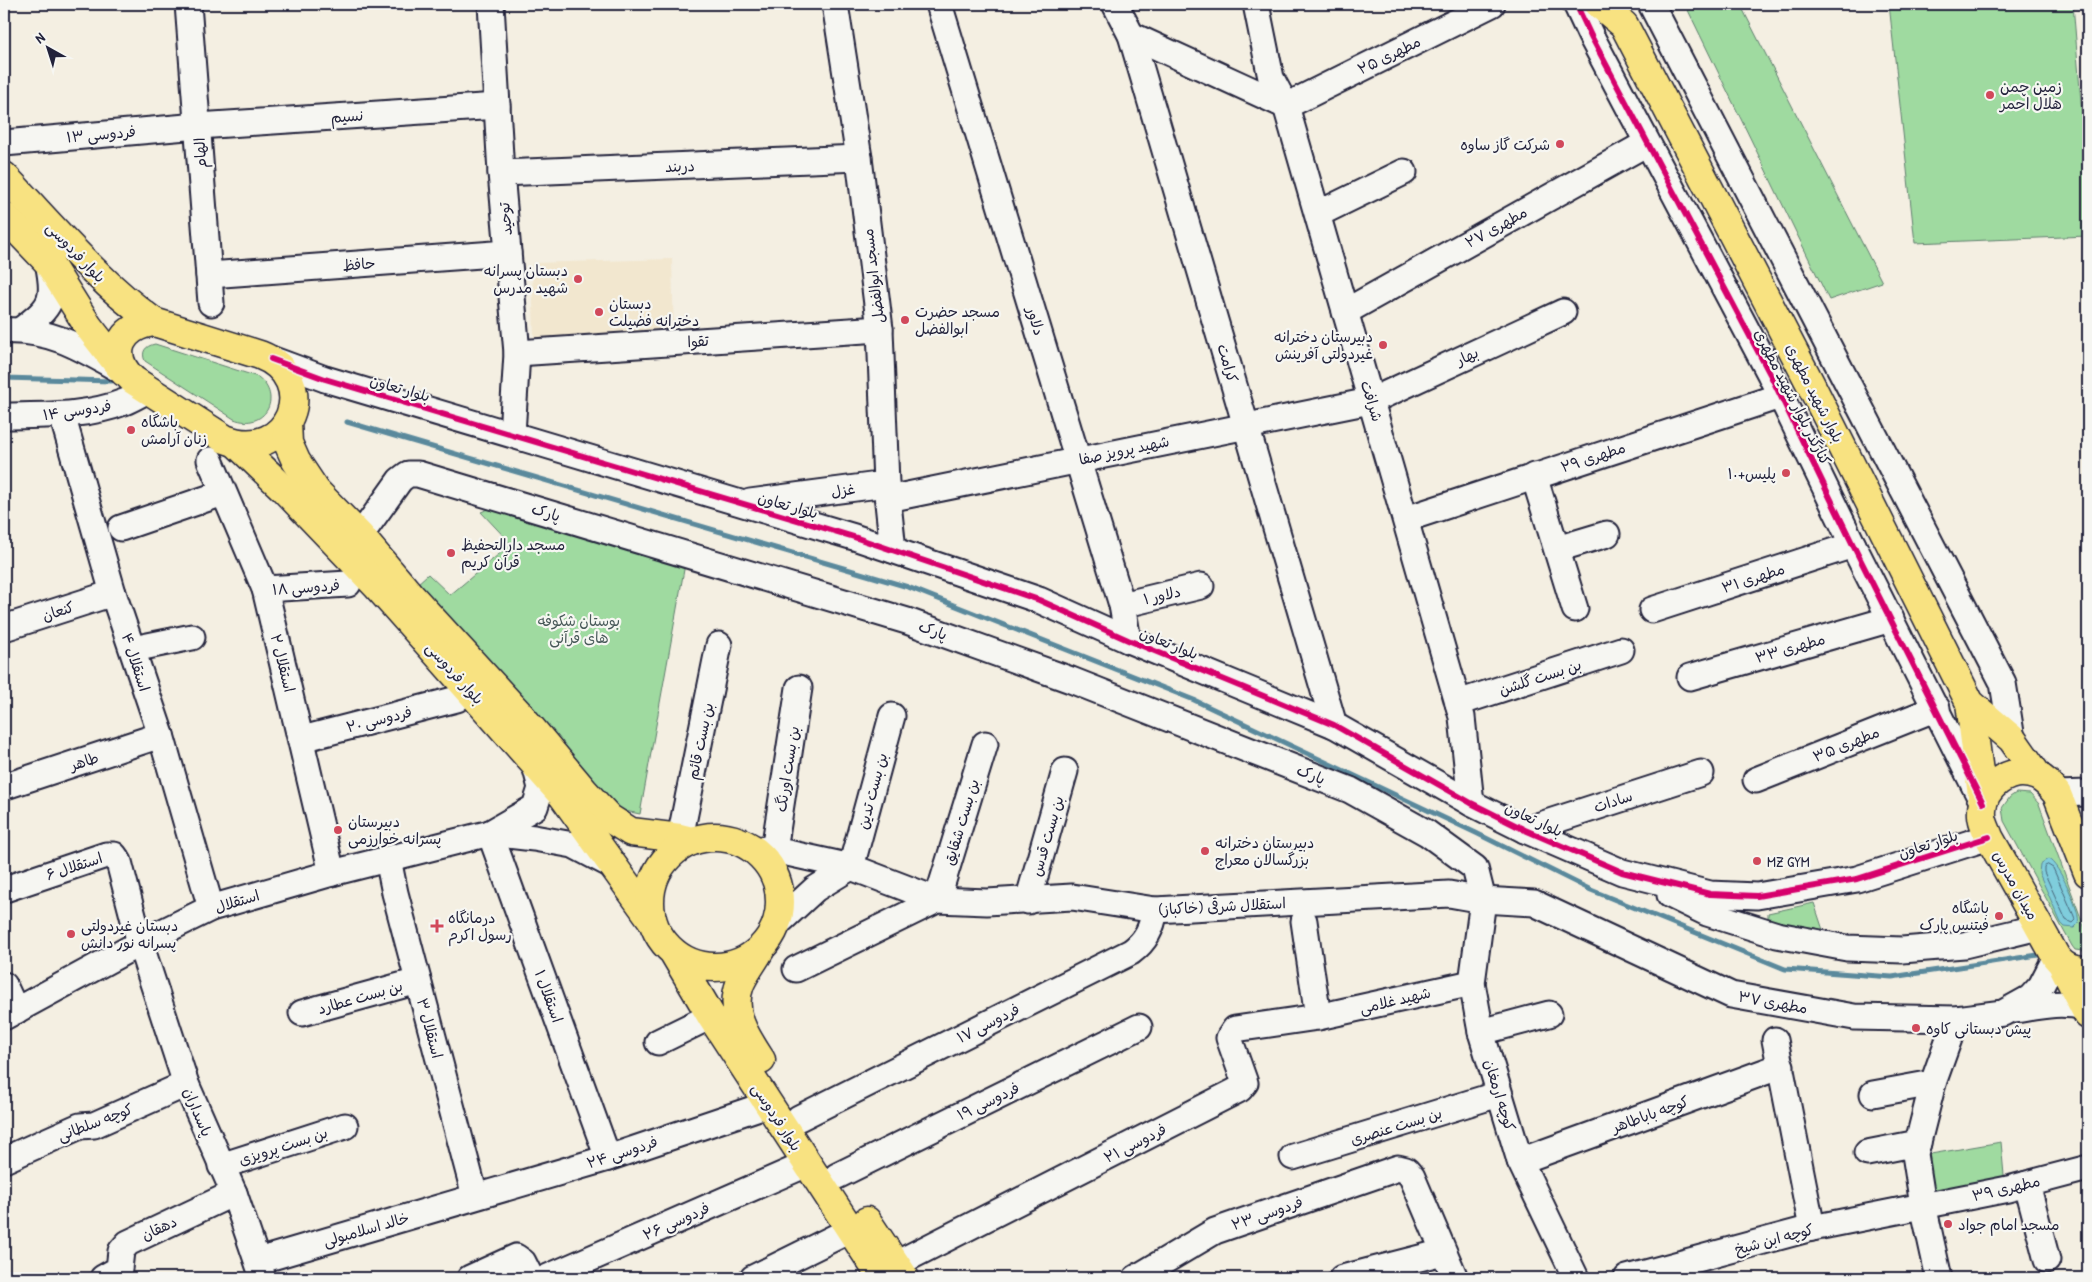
<svg xmlns="http://www.w3.org/2000/svg" width="2092" height="1282" font-family="'Patrick Hand','Playpen Sans Arabic',sans-serif">
<style>
.built{fill:#f2e7cf}
.green{fill:#9fdaa0;stroke:#607e6e}
.water{fill:#7fcddc;stroke:#5a899c}
.lines{fill:none;stroke-linecap:round;stroke-linejoin:round}
.shore{stroke:#47667b;stroke-width:1}
.stream{stroke:#5a899c;stroke-width:5}
.minor-casing{stroke:#22223b;stroke-width:29}
.major-casing{stroke:#22223b;stroke-width:31}
.minor{stroke:#f6f6f2;stroke-width:25}
.major{stroke:#f8e281;stroke-width:28}
.cycleway-casing{stroke:#f6f6f2;stroke-width:9}
.cycleway{stroke:#d6006c;stroke-width:6}
.poi-dot{fill:#d1495b;stroke:#f6f6f2;stroke-width:2}
.labels{text-anchor:middle;dominant-baseline:central;stroke-width:4.5;stroke-linejoin:round;paint-order:stroke}
.street-label{font-size:15px;fill:#22223b;stroke:#f6f6f2}
.poi-label{font-size:15px;fill:#22223b;stroke:#f6f6f2;text-anchor:start}
.park-label{font-size:15px;fill:#485959;stroke:#f6f6f2}
</style>
<rect width="100%" height="100%" fill="#f4efe2"/>
<filter id="ink" filterUnits="userSpaceOnUse"><feTurbulence type="fractalNoise" baseFrequency=".02" numOctaves="2"/><feDisplacementMap in="SourceGraphic" scale="10" xChannelSelector="R" yChannelSelector="G"/><feConvolveMatrix kernelMatrix="1 2 1 2 8 2 1 2 1" color-interpolation-filters="sRGB"/></filter>
<g filter="url(#ink)">
<!-- built -->
<polygon class="built" points="672,259 674,337 534,341 532,263"/>
<!-- green -->
<g class="green">
<polygon points="1685,4 1740,4 1882,282 1829,300"/>
<polygon points="1889,4 2073,4 2088,187 2088,236 1915,243"/>
<path d="M 155,344 L 258,377 C 284,397 264,431 234,419 L 145,361 C 141,352 145,346 155,344 Z"/>
<polygon points="498,505 685,564 640,814 625,811 605,799 416,585 428,574 450,595 511,544 481,512"/>
<polygon points="2016,793 2030,794 2039,804 2088,937 2088,947 2084,951 2075,950 2072,946 2004,821 2002,808 2010,797"/>
<polygon points="1814,903 1826,939 1768,923 1768,913"/>
<polygon points="2001,1142 2005,1186 1926,1202 1919,1156"/>
</g>
<!-- water -->
<path class="water" d="M 2048,859 C 2059,863 2082,914 2078,924 L 2074,928 L 2065,927 L 2061,923 L 2039,873 L 2040,864 Z"/>
<g class="lines">
<!-- shore -->
<polygon class="shore" points="2048,865 2053,868 2074,916 2075,920 2072,923 2066,920 2044,872 2044,867"/>
<!-- stream -->
<g class="stream">
<polyline points="4,378 112,381"/>
<polyline points="347,422 908,587 1194,700 1476,833 1591,890 1785,969 1892,977 2038,955"/>
</g>
<defs>
<g id="minor">
<polyline points="188,4 211,303"/>
<polyline points="491,4 501,173 517,353 512,434"/>
<polyline points="835,4 859,158 880,329 886,484 893,550"/>
<polyline points="939,4 1122,605 1128,640"/>
<polyline points="1115,4 1131,35 1334,725"/>
<polyline points="1256,4 1271,78 1286,106 1462,717 1471,803"/>
<polyline points="1576,4 1591,36 1770,374 1853,545 1979,795"/>
<polyline points="1651,4 2003,683 2012,739"/>
<polyline points="1131,35 1286,106 1492,4"/>
<polyline points="4,143 198,126 497,106"/>
<polyline points="501,173 859,158"/>
<polyline points="1318,214 1404,172"/>
<polyline points="209,275 508,253"/>
<polyline points="1345,312 1647,143"/>
<path d="M 21,330 C 52,306 56,301 48,262"/>
<path d="M 4,331 C 50,328 83,349 122,371"/>
<polyline points="517,353 880,329"/>
<polyline points="271,359 325,379 854,537 1039,600 1128,640 1334,725 1471,803 1525,830 1622,872 1710,894 1757,896 1857,879 1989,837"/>
<polyline points="1371,401 1563,312"/>
<polyline points="62,415 113,593 161,735 211,908"/>
<path d="M 4,416 C 43,415 86,417 124,402 C 132,399 140,394 148,390"/>
<polyline points="210,460 265,589 332,873"/>
<polyline points="1534,476 1575,609"/>
<polyline points="888,499 1360,403"/>
<polyline points="750,502 886,484"/>
<polyline points="1406,519 1780,396"/>
<polyline points="121,528 223,493"/>
<polyline points="360,536 400,480 408,474 418,474 907,621 1071,680 1350,790 1427,833 1475,868 1483,900 1472,983 1481,1032 1520,1161 1576,1278"/>
<polyline points="1557,549 1607,534"/>
<polyline points="265,589 348,584"/>
<polyline points="1122,605 1201,586"/>
<polyline points="1652,610 1853,545"/>
<polyline points="4,628 113,593"/>
<polyline points="133,649 192,637"/>
<polyline points="1690,677 1891,619"/>
<polyline points="1458,703 1621,650"/>
<polyline points="302,739 457,699"/>
<polyline points="1756,780 1937,708"/>
<polyline points="6,786 161,735"/>
<polyline points="2057,794 2088,793"/>
<polyline points="1525,830 1701,773"/>
<polyline points="490,833 608,1158"/>
<polyline points="490,833 534,838 573,845 615,867"/>
<polyline points="680,838 719,645"/>
<polyline points="754,849 774,850 851,867 937,900 987,902 1072,897 1155,910 1449,894 1483,900 1534,903 1731,995 1854,1017 1956,1019 2003,1013 2030,998 2041,986 2056,957"/>
<polyline points="774,850 799,688"/>
<polyline points="388,859 395,893 475,1196"/>
<polyline points="851,867 892,716"/>
<polyline points="5,889 106,855 114,855 119,862 140,943 186,1084 234,1193 263,1278"/>
<polyline points="1670,895 1707,913 1777,935 1847,948 1902,950 1964,945 2039,927"/>
<polyline points="1028,901 1065,771"/>
<polyline points="1304,921 1318,1017"/>
<polyline points="777,924 815,889 851,867"/>
<polyline points="796,969 937,900 985,744"/>
<polyline points="4,985 16,1011"/>
<path d="M 2015,1010 C 2040,1006 2060,1001 2084,1007"/>
<polyline points="302,1013 418,981"/>
<polyline points="4,1017 140,943 211,908 332,873 490,833 535,807 541,788 535,765"/>
<polyline points="1481,1032 1549,1014"/>
<polyline points="1775,1040 1812,1228"/>
<polyline points="658,1042 711,1016"/>
<polyline points="1873,1094 1933,1083"/>
<path d="M 799,1118 L 1131,952 C 1146,941 1152,928 1155,910"/>
<polyline points="1867,1153 1918,1143"/>
<polyline points="1293,1157 1499,1094"/>
<polyline points="4,1160 80,1126 94,1125 186,1084"/>
<polyline points="1520,1161 1781,1066"/>
<polyline points="221,1166 345,1126"/>
<polyline points="837,1176 1139,1027"/>
<polyline points="2027,1184 2047,1260"/>
<polyline points="258,1261 608,1158 768,1104"/>
<polyline points="896,1264 1240,1089 1245,1083 1229,1038 1235,1029 1318,1017 1472,983"/>
<polyline points="103,1278 119,1269 121,1251 128,1243 234,1193"/>
<polyline points="470,1278 516,1257 523,1262 531,1278"/>
<polyline points="546,1278 807,1164"/>
<polyline points="753,1278 850,1230"/>
<polyline points="1136,1278 1215,1231 1398,1168 1406,1170 1412,1177 1455,1278"/>
<polyline points="1342,1278 1443,1252"/>
<polyline points="1627,1278 1812,1228 2008,1189 2088,1168"/>
<polyline points="1939,1278 1923,1205 1915,1154 1933,1083 1956,1019"/>
</g>
<g id="major">
<polyline points="1599,4 1624,25 1810,383 1970,703 2012,739 2038,776"/>
<path d="M 4,176 C 52,226 97,281 154,322"/>
<polyline points="4,216 48,262 88,326 124,372"/>
<path d="M 154,322 L 260,355 C 322,379 290,464 225,439 L 133,380 C 107,355 120,326 154,322 Z"/>
<polyline points="287,422 288,443 296,461 316,491 360,536 411,596 521,716 584,791 609,818 631,832 680,838 692,841"/>
<polyline points="237,444 284,489 376,585 563,796 652,920"/>
<polyline points="1970,703 1983,803"/>
<circle cx="715" cy="902" r="65"/>
<path d="M 2088,873 L 2057,794 C 2051,787 2046,780 2037,776 C 2010,765 1980,787 1982,815 C 1982,822 1987,831 1989,837 L 2056,957 C 2065,968 2074,972 2088,970"/>
<path d="M 760,950 C 754,961 745,972 740,984 C 729,1013 746,1037 761,1060"/>
<polyline points="675,955 711,1016 882,1278"/>
<polyline points="2063,966 2088,1015"/>
<polyline points="867,1221 905,1278"/>
</g>
</defs>
<!-- minor casing -->
<use href="#minor" class="minor-casing"/>
<!-- major casing -->
<use href="#major" class="major-casing"/>
<!-- minor -->
<use href="#minor" class="minor"/>
<!-- major -->
<use href="#major" class="major"/>
<defs>
<g id="cycleway">
<polyline points="1576,4 1591,36 1770,374 1853,545 1983,803"/>
<polyline points="271,359 325,379 854,537 1039,600 1128,640 1334,725 1471,803 1525,830 1622,872 1710,894 1757,896 1857,879 1989,837"/>
</g>
</defs>
<!-- cycleway casing -->
<use href="#cycleway" class="cycleway-casing"/>
<!-- cycleway -->
<use href="#cycleway" class="cycleway"/>
</g>
</g>
<!-- markers -->
<g class="poi-dot">
<circle cx="1990" cy="95" r="5"/>
<circle cx="1560" cy="144" r="5"/>
<circle cx="578" cy="279" r="5"/>
<circle cx="599" cy="312" r="5"/>
<circle cx="905" cy="320" r="5"/>
<circle cx="1383" cy="345" r="5"/>
<circle cx="131" cy="430" r="5"/>
<circle cx="1786" cy="473" r="5"/>
<circle cx="451" cy="553" r="5"/>
<circle cx="338" cy="830" r="5"/>
<circle cx="1205" cy="851" r="5"/>
<circle cx="1757" cy="861" r="5"/>
<circle cx="1999" cy="916" r="5"/>
<path d="M434.5 918.5h5v5h5v5h-5v5h-5v-5h-5v-5h5z"/>
<circle cx="71" cy="934" r="5"/>
<circle cx="1916" cy="1028" r="5"/>
<circle cx="1948" cy="1224" r="5"/>
</g>
<g class="labels">
<!-- street labels -->
<g class="street-label">
<text transform="translate(1389 55) rotate(-26)">مطهری ۲۵</text>
<text transform="translate(347 116) rotate(-4)">نسیم</text>
<text transform="translate(101 134) rotate(-5)">فردوسی ۱۳</text>
<text transform="translate(200 153) rotate(-94)">الهام</text>
<text transform="translate(680 166) rotate(-2)">دربند</text>
<text transform="translate(505 219) rotate(-95)">توحید</text>
<text transform="translate(1496 227) rotate(-29)">مطهری ۲۷</text>
<text transform="translate(76 252) rotate(46)">بلوار فردوسی</text>
<text transform="translate(359 264) rotate(-4)">حافظ</text>
<text transform="translate(873 276) rotate(-97)">مسجد ابوالفضل</text>
<text transform="translate(1036 321) rotate(73)">دلاور</text>
<text transform="translate(698 341) rotate(-4)">تقوا</text>
<text transform="translate(1467 356) rotate(-25)">بهار</text>
<text transform="translate(1228 363) rotate(74)">کرامت</text>
<text transform="translate(400 388) rotate(16)">بلوار تعاون</text>
<text transform="translate(1815 393) rotate(63)">بلوار شهید مطهری</text>
<text transform="translate(1793 397) rotate(63)">کنارگذر بلوار شهید مطهری</text>
<text transform="translate(1372 401) rotate(73)">شرافت</text>
<text transform="translate(77 410) rotate(-8)">فردوسی ۱۴</text>
<text transform="translate(1124 450) rotate(-12)">شهید پرویز صفا</text>
<text transform="translate(1593 457) rotate(-18)">مطهری ۲۹</text>
<text transform="translate(843 490) rotate(-8)">غزل</text>
<text transform="translate(788 505) rotate(16)">بلوار تعاون</text>
<text transform="translate(546 512) rotate(17)">پارک</text>
<text transform="translate(1753 578) rotate(-18)">مطهری ۳۱</text>
<text transform="translate(306 587) rotate(-4)">فردوسی ۱۸</text>
<text transform="translate(1162 595) rotate(-13)">دلاور ۱</text>
<text transform="translate(58 611) rotate(-18)">کنعان</text>
<text transform="translate(933 630) rotate(20)">پارک</text>
<text transform="translate(1169 643) rotate(22)">بلوار تعاون</text>
<text transform="translate(1790 648) rotate(-16)">مطهری ۳۳</text>
<text transform="translate(136 662) rotate(72)">استقلال ۴</text>
<text transform="translate(283 663) rotate(76)">استقلال ۲</text>
<text transform="translate(455 673) rotate(48)">بلوار فردوسی</text>
<text transform="translate(1540 677) rotate(-18)">بن بست گلشن</text>
<text transform="translate(379 719) rotate(-14)">فردوسی ۲۰</text>
<text transform="translate(700 741) rotate(-78)">بن بست قائم</text>
<text transform="translate(1846 744) rotate(-22)">مطهری ۳۵</text>
<text transform="translate(84 761) rotate(-18)">طاهر</text>
<text transform="translate(787 769) rotate(-81)">بن بست اورنگ</text>
<text transform="translate(1311 774) rotate(22)">پارک</text>
<text transform="translate(872 791) rotate(-75)">بن بست تدین</text>
<text transform="translate(1613 801) rotate(-18)">سادات</text>
<text transform="translate(1534 819) rotate(25)">بلوار تعاون</text>
<text transform="translate(961 822) rotate(-73)">بن بست شقایق</text>
<text transform="translate(1047 836) rotate(-74)">بن بست قدس</text>
<text transform="translate(1928 844) rotate(-18)">بلوار تعاون</text>
<text transform="translate(74 866) rotate(-18)">استقلال ۶</text>
<text transform="translate(2016 885) rotate(61)">میدان مدرس</text>
<text transform="translate(237 901) rotate(-17)">استقلال</text>
<text transform="translate(1222 906) rotate(-3)">استقلال شرقی (خاکباز)</text>
<text transform="translate(549 996) rotate(70)">استقلال ۱</text>
<text transform="translate(360 997) rotate(-16)">بن بست عطارد</text>
<text transform="translate(1395 1000) rotate(-13)">شهید غلامی</text>
<text transform="translate(1773 1002) rotate(10)">مطهری ۳۷</text>
<text transform="translate(988 1023) rotate(-27)">فردوسی ۱۷</text>
<text transform="translate(430 1028) rotate(75)">استقلال ۳</text>
<text transform="translate(1500 1095) rotate(73)">کوچه ارمغان</text>
<text transform="translate(988 1101) rotate(-26)">فردوسی ۱۹</text>
<text transform="translate(198 1112) rotate(67)">پاسداران</text>
<text transform="translate(1650 1114) rotate(-20)">کوچه باباطاهر</text>
<text transform="translate(777 1117) rotate(57)">بلوار فردوسی</text>
<text transform="translate(95 1122) rotate(-21)">کوچه سلطانی</text>
<text transform="translate(1396 1126) rotate(-17)">بن بست عنصری</text>
<text transform="translate(1135 1143) rotate(-27)">فردوسی ۲۱</text>
<text transform="translate(283 1146) rotate(-18)">بن بست پرویزی</text>
<text transform="translate(622 1152) rotate(-18)">فردوسی ۲۴</text>
<text transform="translate(2006 1188) rotate(-13)">مطهری ۳۹</text>
<text transform="translate(1267 1213) rotate(-19)">فردوسی ۲۳</text>
<text transform="translate(676 1221) rotate(-24)">فردوسی ۲۶</text>
<text transform="translate(159 1228) rotate(-25)">دهقان</text>
<text transform="translate(366 1229) rotate(-16)">خالد اسلامبولی</text>
<text transform="translate(1774 1239) rotate(-15)">کوچه ابن شیخ</text>
</g>
<!-- poi labels -->
<g class="poi-label">
<text x="2000" y="86">زمین چمن<tspan x="2000" dy="17">هلال احمر</tspan></text>
<text x="1550" y="144" text-anchor="end">شرکت گاز ساوه</text>
<text x="568" y="270" text-anchor="end">دبستان پسرانه<tspan x="568" dy="17">شهید مدرس</tspan></text>
<text x="609" y="303">دبستان<tspan x="609" dy="17">دخترانه فضیلت</tspan></text>
<text x="915" y="311">مسجد حضرت<tspan x="915" dy="17">ابوالفضل</tspan></text>
<text x="1373" y="336" text-anchor="end">دبیرستان دخترانه<tspan x="1373" dy="17">غیردولتی آفرینش</tspan></text>
<text x="141" y="421">باشگاه<tspan x="141" dy="17">زنان آرامش</tspan></text>
<text x="1776" y="473" text-anchor="end">پلیس+۱۰</text>
<text x="461" y="544">مسجد دارالتحفیظ<tspan x="461" dy="17">قرآن کریم</tspan></text>
<text x="348" y="821">دبیرستان<tspan x="348" dy="17">پسرانه خوارزمی</tspan></text>
<text x="1215" y="842">دبیرستان دخترانه<tspan x="1215" dy="17">بزرگسالان معراج</tspan></text>
<text x="1767" y="861">MZ GYM</text>
<text x="1989" y="907" text-anchor="end">باشگاه<tspan x="1989" dy="17">فیتنس پارک</tspan></text>
<text x="448" y="917">درمانگاه<tspan x="448" dy="17">رسول اکرم</tspan></text>
<text x="81" y="925">دبستان غیردولتی<tspan x="81" dy="17">پسرانه نور دانش</tspan></text>
<text x="1926" y="1028">پیش دبستانی کاوه</text>
<text x="1958" y="1224">مسجد امام جواد</text>
</g>
<!-- park labels -->
<g class="park-label">
<text x="579" y="620">بوستان شکوفه<tspan x="579" dy="17">های قرآنی</tspan></text>
</g>
</g>
<!-- margin -->
<rect width="2092" height="1282" fill="none" stroke="#f6f6f2" stroke-width="20"/>
<rect x="10" y="10" width="2072" height="1262" fill="none" stroke="#22223b" stroke-width="2" filter="url(#ink)"/>
<!-- north arrow -->
<g transform="translate(48 48) rotate(321)" stroke="#f6f6f2" stroke-width="4" paint-order="stroke">
<path d="M0-4L9 19L0 12L-9 19Z" fill="#22223b"/>
<text y="-8" font-size="14" font-weight="bold" text-anchor="middle" fill="#22223b">N</text>
</g>
</svg>
